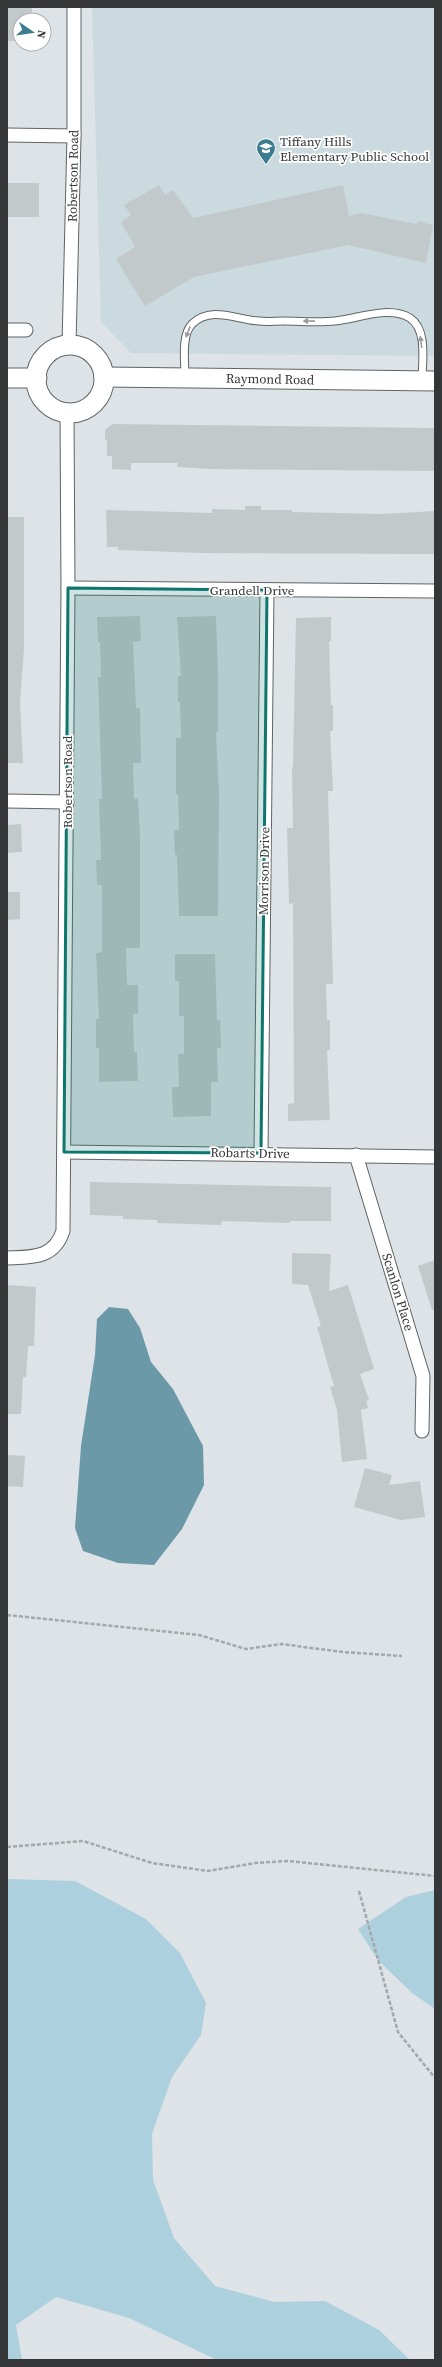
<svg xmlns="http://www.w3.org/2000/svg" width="442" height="2367" font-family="'Source Serif 4',serif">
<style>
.built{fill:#cbdadf}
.green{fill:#acd0dd}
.water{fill:#6b99a8}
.building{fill:#c2c9cb}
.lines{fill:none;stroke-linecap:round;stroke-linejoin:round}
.lane-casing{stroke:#5f6466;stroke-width:9}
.street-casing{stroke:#5f6466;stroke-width:15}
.secondary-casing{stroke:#5f6466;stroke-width:21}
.path{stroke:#a3a8aa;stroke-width:2.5;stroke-dasharray:4 2;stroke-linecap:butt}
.lane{stroke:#fff;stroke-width:7}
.street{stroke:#fff;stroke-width:13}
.secondary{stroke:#fff;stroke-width:19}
.oneway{fill:#9a9a9b}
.marked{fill:#0f766e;fill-opacity:0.2;stroke:#0f766e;stroke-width:3;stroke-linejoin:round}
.labels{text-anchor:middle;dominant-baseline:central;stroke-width:3.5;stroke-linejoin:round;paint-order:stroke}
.poi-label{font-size:13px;fill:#343637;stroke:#fff;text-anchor:start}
.street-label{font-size:13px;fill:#343637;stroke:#fff}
</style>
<rect width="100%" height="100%" fill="#dde3e6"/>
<!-- built -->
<polygon class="built" points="92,7 435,7 435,356 131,353 101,322"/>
<!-- green -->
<g class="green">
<polygon points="7,1879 75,1881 146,1919 180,1953 206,2003 201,2035 172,2077 152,2134 153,2180 174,2238 215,2286 274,2302 325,2301 379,2330 410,2360 217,2360 129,2318 56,2297 16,2325 22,2360 7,2360"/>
<polygon points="435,1890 435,2009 412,1993 378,1960 358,1929 406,1897"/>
</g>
<!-- water -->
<polygon class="water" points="109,1307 128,1309 140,1328 151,1362 173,1389 203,1446 204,1485 182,1529 154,1565 118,1563 83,1551 75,1528 81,1446 95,1355 97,1319"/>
<!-- building -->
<g class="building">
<polygon points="7,7 32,7 32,20 20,20 20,41 7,41"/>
<rect x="7" y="183" width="32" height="34"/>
<polygon points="159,185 165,195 173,190 193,218 343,185 349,216 361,213 417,224 418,221 433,225 426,263 348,245 194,277 145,306 116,259 135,247 121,222 131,215 124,205"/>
<polygon points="112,424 435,428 435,471 211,469 177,467 178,463 131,463 131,470 112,469 112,456 107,456 107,440 105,440 105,430"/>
<polygon points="245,506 261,506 261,510 292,510 292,512 382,514 435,511 435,554 201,553 118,550 118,547 107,547 106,510 212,513 212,509 245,510"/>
<polygon points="7,517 24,517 24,648 20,703 23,763 7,763"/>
<polygon points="140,616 141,641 133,642 136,708 140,708 141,763 133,763 134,799 138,798 140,836 140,948 126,948 127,985 138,985 138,1014 133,1014 134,1052 137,1052 138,1081 99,1082 99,1048 96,1048 96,1019 99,1019 96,953 102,952 102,885 97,885 96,860 101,860 99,799 102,799 98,677 101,677 100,642 98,642 97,617"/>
<polygon points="216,616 218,671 218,732 216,732 219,794 218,916 179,916 177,855 175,855 174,830 179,830 178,794 176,795 176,738 181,738 180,702 178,702 178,676 181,676 177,617"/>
<polygon points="331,617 331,641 329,641 331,705 333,705 333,731 330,731 333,791 328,791 333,984 326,984 327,1020 330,1020 330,1050 327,1050 330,1120 288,1121 288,1104 294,1103 293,903 289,904 287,828 293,828 292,767 293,767 296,618"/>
<polygon points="21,824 22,852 7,853 7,825"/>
<polygon points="7,892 20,892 20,919 7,920"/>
<polygon points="175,954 215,954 217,1020 220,1020 221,1048 217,1048 218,1082 211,1082 211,1116 173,1117 172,1087 179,1087 178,1054 184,1054 184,1016 179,1016 179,981 175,981"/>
<polygon points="90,1182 331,1187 331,1221 290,1221 290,1223 222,1221 221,1225 190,1224 157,1223 157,1220 123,1219 123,1216 90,1215"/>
<polygon points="292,1253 331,1254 329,1291 348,1285 374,1369 360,1374 369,1400 366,1401 368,1408 361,1410 367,1459 342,1462 337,1410 330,1387 334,1386 317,1327 321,1326 308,1285 292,1284"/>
<polygon points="435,1260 435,1310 432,1310 418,1266"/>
<polygon points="7,1285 36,1287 34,1346 28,1346 26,1377 23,1377 21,1414 7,1414"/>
<polygon points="7,1455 25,1456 23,1487 7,1486"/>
<polygon points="365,1468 392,1475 389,1485 420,1481 425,1517 401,1520 354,1507"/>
</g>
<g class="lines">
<defs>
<path id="lane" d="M 185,377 C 185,362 181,335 192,324 C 211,305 237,320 259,321 C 267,322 275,321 283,321 C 300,321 318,323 335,321 C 357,319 389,305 410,318 C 428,330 422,362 422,381"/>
<g id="street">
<polyline points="7,135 74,136"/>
<polyline points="7,330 26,330"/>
<polyline points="69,345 74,136 74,7"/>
<polyline points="68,588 435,591"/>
<polyline points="7,801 67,802"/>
<polyline points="64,1152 435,1157"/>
<polyline points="261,1153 267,590"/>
<polyline points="356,1155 423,1376 422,1431"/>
<path d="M 7,1258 C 31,1257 54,1259 63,1231 L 68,588 L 67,412"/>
</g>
<g id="secondary">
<circle cx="70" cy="379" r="34"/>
<polyline points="104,377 435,381"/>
<polyline points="7,378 37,378"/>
</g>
</defs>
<!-- lane casing -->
<use href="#lane" class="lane-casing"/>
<!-- street casing -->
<use href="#street" class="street-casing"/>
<!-- secondary casing -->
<use href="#secondary" class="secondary-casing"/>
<!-- path -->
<g class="path">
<polyline points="7,1615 199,1635 246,1649 281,1644 343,1652 402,1656"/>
<polyline points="7,1847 83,1841 152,1863 208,1871 255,1863 288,1861 435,1876"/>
<polyline points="359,1891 398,2032 435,2078"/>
</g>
<!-- lane -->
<use href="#lane" class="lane"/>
<!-- street -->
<use href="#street" class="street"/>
<!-- secondary -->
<use href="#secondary" class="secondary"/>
</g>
<!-- one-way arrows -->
<defs><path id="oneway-solid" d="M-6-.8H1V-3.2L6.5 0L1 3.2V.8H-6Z"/></defs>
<g class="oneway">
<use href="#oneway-solid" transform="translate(309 321) rotate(-179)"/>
<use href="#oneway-solid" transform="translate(188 332) rotate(111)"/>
<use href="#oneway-solid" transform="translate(421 342) rotate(-98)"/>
</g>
<!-- marked area -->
<path class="marked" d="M 68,588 L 267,590 L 261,1153 L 64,1152 Z"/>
<!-- icons -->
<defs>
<symbol id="school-pin" viewBox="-11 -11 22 30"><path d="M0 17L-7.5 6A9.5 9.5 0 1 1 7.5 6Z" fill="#3c7c90" stroke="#fff"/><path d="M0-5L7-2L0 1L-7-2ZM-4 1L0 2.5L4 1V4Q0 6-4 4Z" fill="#fff"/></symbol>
</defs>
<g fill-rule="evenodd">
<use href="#school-pin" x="255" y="137" width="22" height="30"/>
</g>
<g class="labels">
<!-- poi labels -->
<g class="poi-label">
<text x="280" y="141">Tiffany Hills<tspan x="280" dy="15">Elementary Public School</tspan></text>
</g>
<!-- street labels -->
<g class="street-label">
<text transform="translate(73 176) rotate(-89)">Robertson Road</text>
<text transform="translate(270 379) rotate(1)">Raymond Road</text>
<text x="252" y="590">Grandell Drive</text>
<text transform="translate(67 782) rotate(-90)">Robertson Road</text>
<text transform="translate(264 871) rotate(-89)">Morrison Drive</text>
<text transform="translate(250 1153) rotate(1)">Robarts Drive</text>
<text transform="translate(398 1292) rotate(73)">Scanlon Place</text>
</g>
</g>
<!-- border -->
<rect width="442" height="2367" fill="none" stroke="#343637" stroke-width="16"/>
<!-- north arrow -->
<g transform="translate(32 32) rotate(103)"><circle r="19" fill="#ffffff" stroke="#aeafaf"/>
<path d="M0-3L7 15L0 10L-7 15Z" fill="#3c7c90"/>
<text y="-6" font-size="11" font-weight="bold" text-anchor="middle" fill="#343637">N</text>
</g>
</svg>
